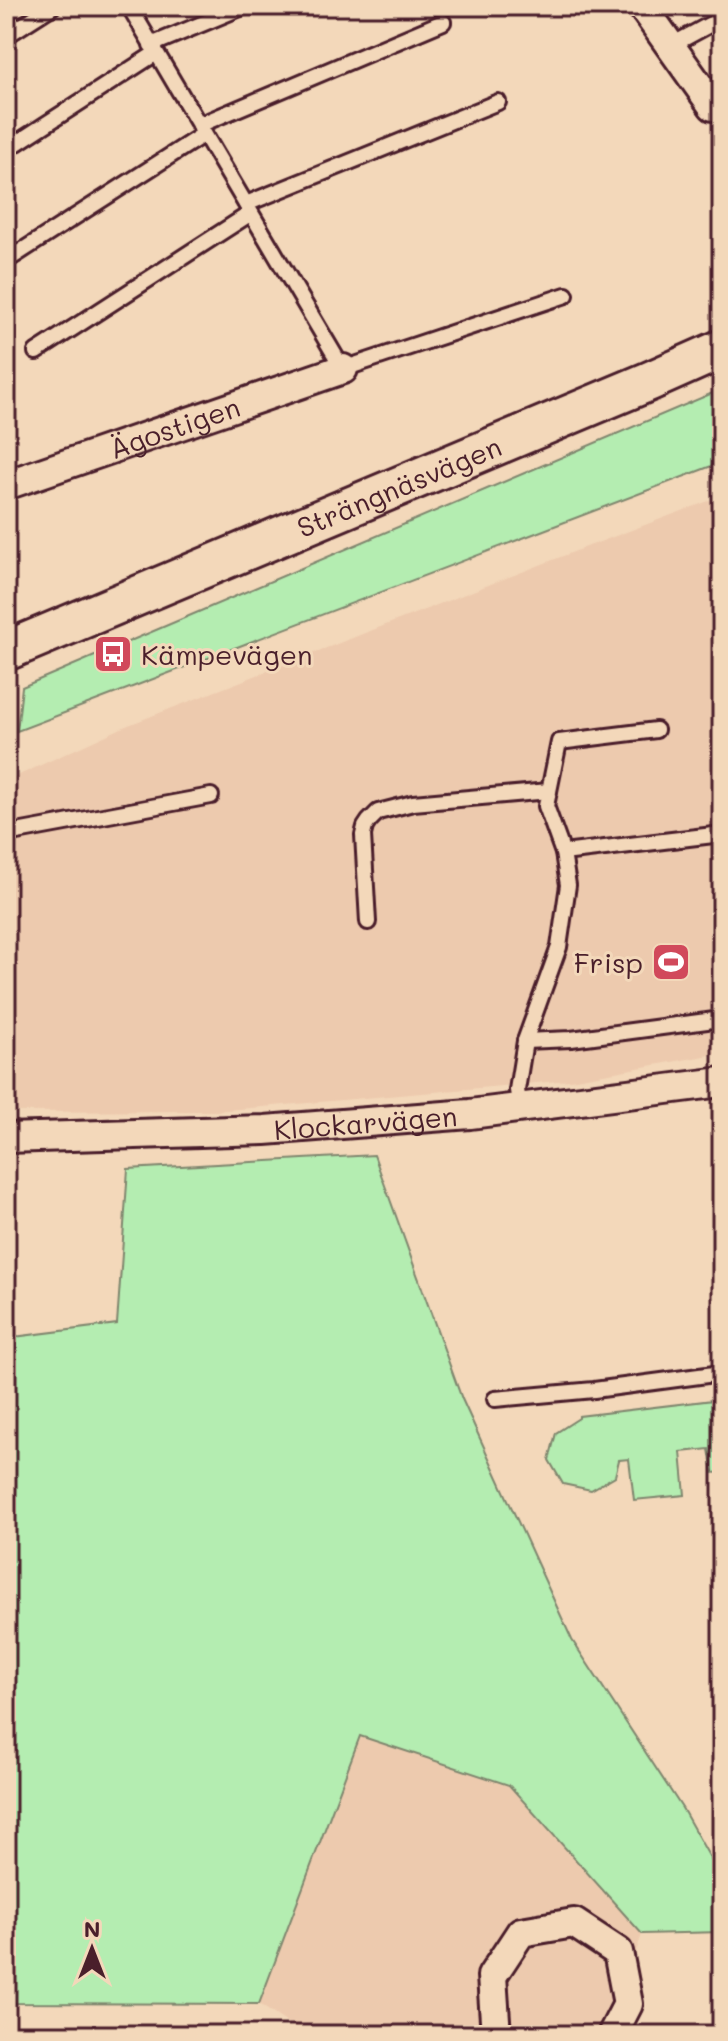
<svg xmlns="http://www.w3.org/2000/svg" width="728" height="2041" font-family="Mali,sans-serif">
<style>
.built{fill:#edcaae}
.green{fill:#b4edb1;stroke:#7f866e;stroke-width:2}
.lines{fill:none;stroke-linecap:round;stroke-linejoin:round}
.lane-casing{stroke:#4a1f2b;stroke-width:20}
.street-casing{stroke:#4a1f2b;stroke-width:34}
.secondary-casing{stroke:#4a1f2b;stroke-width:44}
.lane{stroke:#f3d8ba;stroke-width:14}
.street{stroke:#f3d8ba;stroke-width:28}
.secondary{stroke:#f3d8ba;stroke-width:38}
.labels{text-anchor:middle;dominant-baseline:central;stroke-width:6;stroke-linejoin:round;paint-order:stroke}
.street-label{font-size:28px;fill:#4a1f2b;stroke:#f3d8ba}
.poi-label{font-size:28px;fill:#4a1f2b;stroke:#f3d8ba;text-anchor:start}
</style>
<rect width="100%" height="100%" fill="#f3d8ba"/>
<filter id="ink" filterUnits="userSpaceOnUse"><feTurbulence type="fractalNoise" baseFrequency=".0125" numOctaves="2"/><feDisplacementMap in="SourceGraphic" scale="16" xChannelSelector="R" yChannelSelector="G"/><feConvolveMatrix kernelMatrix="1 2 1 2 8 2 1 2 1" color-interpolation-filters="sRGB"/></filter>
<g filter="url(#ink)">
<!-- built -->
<g class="built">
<polygon points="722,496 722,1053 570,1080 215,1111 6,1112 6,781 126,726 581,549"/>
<polygon points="360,1736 509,1785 642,1934 609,2035 305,2035 259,2004"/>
</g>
<!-- green -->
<g class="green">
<polygon points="722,389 722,462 17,731 22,687"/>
<polygon points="374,1155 462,1399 572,1640 682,1808 722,1879 722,1932 642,1934 509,1785 360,1736 259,2004 6,2003 6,1338 117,1324 128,1169"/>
<polygon points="722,1399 722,1472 713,1473 709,1449 681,1452 685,1495 634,1500 629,1459 619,1460 615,1476 591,1490 563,1484 549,1460 556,1433 579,1418 579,1416"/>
</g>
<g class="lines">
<defs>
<g id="lane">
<polyline points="129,6 343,369 566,295"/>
<polyline points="6,36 53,6"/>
<polyline points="151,45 245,6"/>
<polyline points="670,46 722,18"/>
<polyline points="199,125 443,22"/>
<polyline points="6,150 156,53"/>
<polyline points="246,204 498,102"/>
<polyline points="6,261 204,134"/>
<polyline points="36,352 251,213"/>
<polyline points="6,834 211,796"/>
<polyline points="563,853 722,834"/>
<polyline points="368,922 363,835 365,827 369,821 378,812 413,803 549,791"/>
<polyline points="525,1041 571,1039 722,1019"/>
<polyline points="520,1108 517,1090 525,1041 559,947 568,885 563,853 546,806 559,742 656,730"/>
<polyline points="495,1399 594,1390 722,1373"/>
</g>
<g id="street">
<polyline points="642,6 713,106"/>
<path id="s1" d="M 6,485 L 343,369"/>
<path id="s2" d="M 6,1138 L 265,1130 L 470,1114 L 722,1082"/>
<polyline points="496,2035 492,1976 521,1932 574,1923 618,1952 628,2004 612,2035"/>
</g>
<g id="secondary">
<path id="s3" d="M 6,651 L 650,381 L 722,349"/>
</g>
</defs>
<!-- lane casing -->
<use href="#lane" class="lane-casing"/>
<!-- street casing -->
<use href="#street" class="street-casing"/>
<!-- secondary casing -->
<use href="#secondary" class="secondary-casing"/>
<!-- lane -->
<use href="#lane" class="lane"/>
<!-- street -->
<use href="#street" class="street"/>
<!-- secondary -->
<use href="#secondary" class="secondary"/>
</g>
</g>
<!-- icons -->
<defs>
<symbol id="bus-square" viewBox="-11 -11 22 22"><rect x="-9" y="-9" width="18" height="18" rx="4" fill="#d1495b" stroke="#f3d8ba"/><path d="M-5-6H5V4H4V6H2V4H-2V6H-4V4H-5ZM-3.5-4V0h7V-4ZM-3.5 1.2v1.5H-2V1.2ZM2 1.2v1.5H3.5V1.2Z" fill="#fff"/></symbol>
<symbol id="stadium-square" viewBox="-11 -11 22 22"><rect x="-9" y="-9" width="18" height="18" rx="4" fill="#d1495b" stroke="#f3d8ba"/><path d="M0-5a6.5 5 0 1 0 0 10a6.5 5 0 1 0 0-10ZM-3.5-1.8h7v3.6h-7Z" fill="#fff"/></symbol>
</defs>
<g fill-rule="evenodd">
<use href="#bus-square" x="91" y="632" width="44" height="44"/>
<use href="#stadium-square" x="649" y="940" width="44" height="44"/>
</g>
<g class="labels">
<!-- street labels -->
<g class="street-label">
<text stroke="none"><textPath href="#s1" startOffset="178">Ägostigen</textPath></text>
<text stroke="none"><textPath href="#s3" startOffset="426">Strängnäsvägen</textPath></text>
<text stroke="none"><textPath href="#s2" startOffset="360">Klockarvägen</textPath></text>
</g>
<!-- poi labels -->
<g class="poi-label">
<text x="141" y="654">Kämpevägen</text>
<text x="643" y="962" text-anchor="end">Frisp</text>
</g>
</g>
<!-- margin -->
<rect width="728" height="2041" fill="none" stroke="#f3d8ba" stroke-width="32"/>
<rect x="16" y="16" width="696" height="2009" fill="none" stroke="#4a1f2b" stroke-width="3" filter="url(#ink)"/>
<!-- north arrow -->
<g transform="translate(92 1949)" stroke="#f3d8ba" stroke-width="6" paint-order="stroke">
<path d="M0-6L14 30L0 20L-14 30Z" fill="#4a1f2b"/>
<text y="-12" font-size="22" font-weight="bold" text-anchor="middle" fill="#4a1f2b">N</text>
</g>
</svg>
